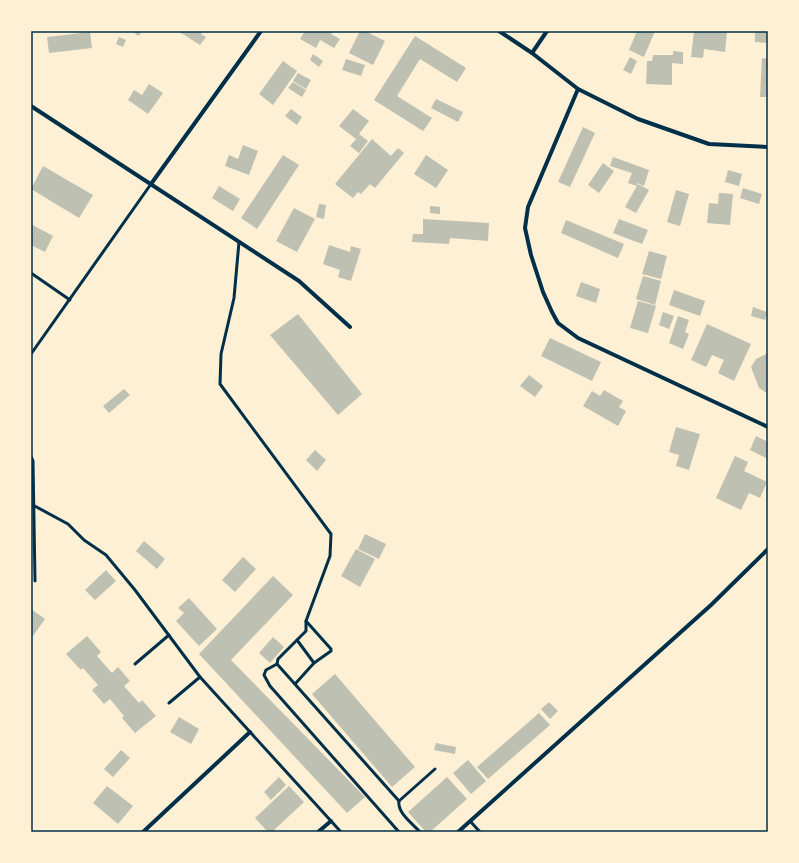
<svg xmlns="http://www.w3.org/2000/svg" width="799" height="863" font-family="Rubik,sans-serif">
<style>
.building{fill:#bec0b2}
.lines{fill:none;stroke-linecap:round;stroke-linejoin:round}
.service{stroke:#003049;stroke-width:3}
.minor{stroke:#003049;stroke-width:4}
.neatline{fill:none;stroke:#003049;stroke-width:1.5}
</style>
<rect width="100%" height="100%" fill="#fdf0d5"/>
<!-- building -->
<g class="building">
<polygon points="132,31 143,31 138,36"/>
<polygon points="178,31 203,31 201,34 206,37 200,45"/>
<polygon points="305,31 333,31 331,34 340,39 334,48 320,40 316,48 300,39"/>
<polygon points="360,31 365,31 385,41 373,65 349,53"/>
<polygon points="637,31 655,31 644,57 629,50"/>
<polygon points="694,31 727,31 725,52 704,49 703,58 691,57"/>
<polygon points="755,31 768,31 768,43 755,42"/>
<polygon points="90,32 92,48 49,53 47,37"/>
<polygon points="415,36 466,68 457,82 420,59 397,96 432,118 423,131 374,100"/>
<polygon points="119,37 126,40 123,47 116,44"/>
<polygon points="673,51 683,52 683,64 672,63 672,85 646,84 647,61 652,61 653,55 673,55"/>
<polygon points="313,54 323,61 319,67 310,60"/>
<polygon points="630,57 637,61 631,74 623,70"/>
<polygon points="762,58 768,59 768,97 760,97"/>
<polygon points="346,59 365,65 361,76 342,70"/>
<polygon points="283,61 297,71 273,105 259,94"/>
<polygon points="298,73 311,80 306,89 293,81"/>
<polygon points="293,82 306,90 302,97 288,88"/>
<polygon points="149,84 163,93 148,114 128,100 134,90 142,95"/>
<polygon points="436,99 463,112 458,122 431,108"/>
<polygon points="291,109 302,117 297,125 285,116"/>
<polygon points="353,109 369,121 359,134 368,141 359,153 350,146 356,139 339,126"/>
<polygon points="583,127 595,133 570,187 558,182"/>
<polygon points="372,139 391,156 398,148 404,153 375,188 370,184 361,194 358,192 353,198 335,184"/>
<polygon points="243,145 258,151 249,175 225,166 229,155 238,159"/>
<polygon points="283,155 299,165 257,229 241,218"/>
<polygon points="426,155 448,170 436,188 414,174"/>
<polygon points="613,157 649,170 644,186 637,183 637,186 628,183 632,173 610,166"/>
<polygon points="603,163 614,171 599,193 588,185"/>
<polygon points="43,166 93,195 79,218 31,189"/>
<polygon points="728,170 742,174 739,186 725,182"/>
<polygon points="638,184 649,190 636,213 625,207"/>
<polygon points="219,186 240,199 233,211 212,198"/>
<polygon points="743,188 762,194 759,204 740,198"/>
<polygon points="676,190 689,194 680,226 667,222"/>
<polygon points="719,193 733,194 730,225 707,223 709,203 718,204"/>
<polygon points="319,204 326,205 324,219 316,217"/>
<polygon points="430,206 440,207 440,214 430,213"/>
<polygon points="294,208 315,219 297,252 276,241"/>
<polygon points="423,219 489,223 488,241 450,238 449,244 412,242 413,234 423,234"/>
<polygon points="619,219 648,230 642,244 613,233"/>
<polygon points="566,220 624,244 618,258 561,233"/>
<polygon points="31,224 53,236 45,252 31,245"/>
<polygon points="329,245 350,252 351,246 361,249 351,281 338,277 340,270 323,264"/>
<polygon points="649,251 667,256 661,279 642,274"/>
<polygon points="643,276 661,281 655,305 636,299"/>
<polygon points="581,282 600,289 596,303 576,296"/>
<polygon points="674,290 705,301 700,316 669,305"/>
<polygon points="638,301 656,306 648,333 630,328"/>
<polygon points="753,307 767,312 765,320 751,316"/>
<polygon points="663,312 674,316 669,329 659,325"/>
<polygon points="298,314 362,394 338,415 270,335"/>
<polygon points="678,316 689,320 685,332 689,334 683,349 669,343"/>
<polygon points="707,324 751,344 734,381 718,373 724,360 712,355 706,367 691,360"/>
<polygon points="550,338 601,362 592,381 541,356"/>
<polygon points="768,353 768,394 759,388 751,367 756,359"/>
<polygon points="529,375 543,386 535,397 520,386"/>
<polygon points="124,389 130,395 109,413 103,406"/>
<polygon points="604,390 623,401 619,407 626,411 618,426 583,406 592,391 600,396"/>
<polygon points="676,427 700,434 689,470 676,466 679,455 669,452"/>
<polygon points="756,436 768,442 768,459 750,450"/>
<polygon points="315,450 326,460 317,471 306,460"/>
<polygon points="735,456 748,462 744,471 767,482 760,498 749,493 741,510 716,498"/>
<polygon points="365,534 386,544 379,559 358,549"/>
<polygon points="144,541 165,559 157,569 136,551"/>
<polygon points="356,549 375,559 360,587 341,576"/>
<polygon points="243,557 256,569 235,592 222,580"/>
<polygon points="106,570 116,581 95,600 85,590"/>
<polygon points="273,576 293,595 231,660 365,797 347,813 199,654"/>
<polygon points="189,598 217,629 199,646 176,621 184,613 178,608"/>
<polygon points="31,609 45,619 33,636 31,634"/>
<polygon points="87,636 101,652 97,656 112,673 118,667 130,681 124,686 139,703 142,700 156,716 135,733 122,718 124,716 110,699 104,704 92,690 98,685 83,668 81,670 66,654"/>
<polygon points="273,637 284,647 270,663 259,653"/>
<polygon points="335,674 415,767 392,787 312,694"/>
<polygon points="549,702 558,711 550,719 541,709"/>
<polygon points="539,713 550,725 488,779 477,767"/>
<polygon points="179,717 199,729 191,744 170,732"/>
<polygon points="436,743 456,747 455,754 434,750"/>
<polygon points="121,750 130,758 113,777 104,769"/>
<polygon points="468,760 486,781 471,794 453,773"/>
<polygon points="279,777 286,785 271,800 264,792"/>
<polygon points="447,777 467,799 430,832 426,832 408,812"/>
<polygon points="107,786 133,806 118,824 93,803"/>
<polygon points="289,786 304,802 272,832 268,832 255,818"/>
</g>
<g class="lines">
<!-- service -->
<g class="service">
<polyline points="239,242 234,298 221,354 220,384 331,534 330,556 306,621 306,631 278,659 277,664"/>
<polyline points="31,273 70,300"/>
<polyline points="31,354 151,184"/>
<polyline points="31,456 33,461 35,581"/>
<polyline points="31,504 68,524 84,540 106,555 135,590 200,677"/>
<polyline points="306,621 331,649 331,651 314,663"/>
<polyline points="135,664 169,635"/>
<polyline points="295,684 314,663 297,640"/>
<polyline points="169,703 200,677 341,832"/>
<polyline points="399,801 435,769"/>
<polyline points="470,821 480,832"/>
<path d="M 399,832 L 270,686 L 264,675 L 266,670 L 277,664 L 399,801 C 397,813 413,824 420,832"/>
</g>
<!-- minor -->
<g class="minor">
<polyline points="499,31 532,53 578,89 638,119 709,144 768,147"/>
<polyline points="532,53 547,31"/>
<polyline points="578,89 528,207 525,228 531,255 543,292 552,312 558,323 578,338 768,427"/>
<polyline points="31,106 299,281 350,327"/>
<polyline points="151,184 261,31"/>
<polyline points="143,832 250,732"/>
<polyline points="318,832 331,821"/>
<polyline points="458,832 711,605 768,549"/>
</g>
</g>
<!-- border -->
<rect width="799" height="863" fill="none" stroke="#fdf0d5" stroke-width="64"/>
<rect x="32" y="32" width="735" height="799" class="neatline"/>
</svg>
